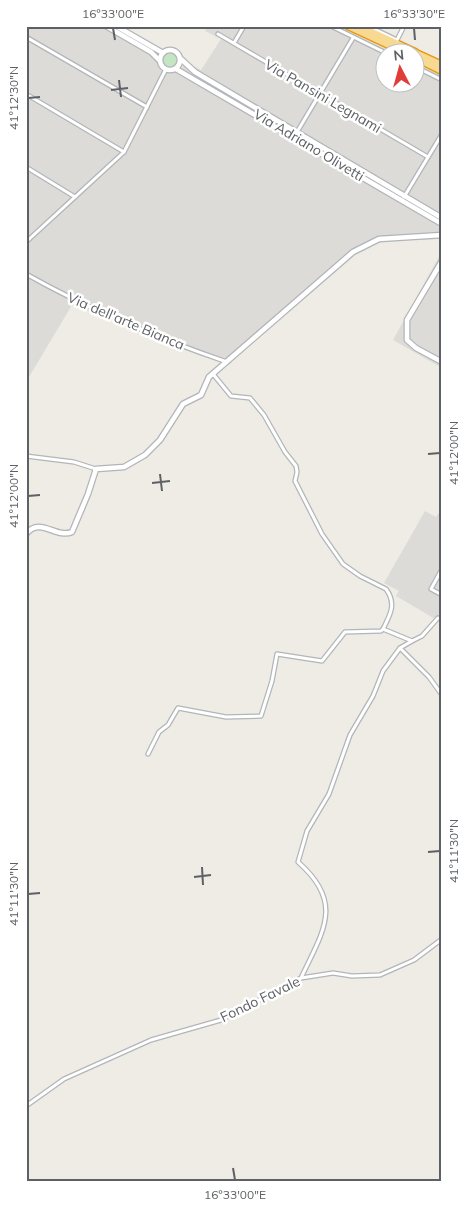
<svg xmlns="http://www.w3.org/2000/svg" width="468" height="1208" font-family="Mulish,sans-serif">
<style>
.industrial{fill:#dddbd7}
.green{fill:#c4e5c3}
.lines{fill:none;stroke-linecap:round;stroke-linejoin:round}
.street-casing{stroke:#b2b6b9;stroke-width:5.5}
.secondary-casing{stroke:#b1b5b9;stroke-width:7}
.highway-casing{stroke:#e9980b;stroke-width:9}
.street{stroke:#fff;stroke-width:3}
.secondary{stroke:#fff;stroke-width:4.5}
.highway{stroke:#f8d992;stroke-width:6}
.ticks{fill:none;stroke:#5d6165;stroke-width:2}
.labels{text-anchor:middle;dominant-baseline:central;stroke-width:5;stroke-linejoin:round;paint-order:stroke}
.street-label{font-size:14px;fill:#5d6165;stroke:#fff}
.neatline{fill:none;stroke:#5d6165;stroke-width:2}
.ticks-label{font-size:12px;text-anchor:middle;fill:#5d6165}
</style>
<rect width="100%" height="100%" fill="#eeece5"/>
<!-- industrial -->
<g class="industrial">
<polygon points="26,26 103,26 150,54 157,60 162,72 171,72 179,71 186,62 201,70 221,39 205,31 208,26 336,26 392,52 386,52 386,82 416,82 416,64 442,76 442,239 381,241 351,255 228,365 72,305 26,382"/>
<polygon points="442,251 442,368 393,340"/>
<polygon points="442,509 442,623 396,596 399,591 384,583 425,511 436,517"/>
</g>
<!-- green -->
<circle class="green" cx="170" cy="60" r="8"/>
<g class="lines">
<defs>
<g id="street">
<polyline points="331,26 386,53"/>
<polyline points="368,26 397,40 404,26"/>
<polyline points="218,34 428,157"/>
<polyline points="26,37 147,107"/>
<polyline points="234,43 244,26"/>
<polyline points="416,67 442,80"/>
<polyline points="26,94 124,152"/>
<polyline points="297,132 353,38"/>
<polyline points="26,167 75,197"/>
<polyline points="404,197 442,134"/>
<polyline points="26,242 124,152 166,69"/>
<path d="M 26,274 C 90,310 157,338 227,362"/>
<path d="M 213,374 L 231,396 L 250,398 L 264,415 L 285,452 L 296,466 L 297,472 L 295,481 L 322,534 L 343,564 L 360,576 L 386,589 C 397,604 390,615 383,629 L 412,641 L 400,648 L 429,677 L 442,695"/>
<polyline points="26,456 74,462 96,469"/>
<polyline points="442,569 431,589 442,595"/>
<polyline points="412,641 422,636 438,618"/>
<polyline points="148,754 159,732 168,725 178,708 226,717 261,716 272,681 277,654 322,661 345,632 381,631 383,629"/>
<path d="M 301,978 C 323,931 345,903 298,862 L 307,831 L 329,794 L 350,735 L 373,696 L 383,671 L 400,648"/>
<polyline points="26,1106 64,1079 151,1040 221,1020 301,978 333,973 352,976 380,975 414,960 442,939"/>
</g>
<g id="secondary">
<polyline points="106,26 151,52 160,61"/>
<polyline points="116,26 163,53"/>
<circle cx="170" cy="60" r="10"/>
<polyline points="181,59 195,72 442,218"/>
<polyline points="176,69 442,224"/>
<polyline points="442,261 407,320 407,340 416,348 442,362"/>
<path d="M 26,534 C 40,516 56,539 72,532 L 88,494 L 96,469 L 124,467 L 145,455 L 160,440 L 183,404 L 201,395 L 209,377 L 353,252 L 379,239 L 442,235"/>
</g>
<g id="highway">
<polyline points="348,26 404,52"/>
<polyline points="359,26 415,52"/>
<polyline points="416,53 442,65"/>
<polyline points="416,58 442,71"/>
</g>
</defs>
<!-- street casing -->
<use href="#street" class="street-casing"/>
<!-- secondary casing -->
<use href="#secondary" class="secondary-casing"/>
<!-- highway casing -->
<use href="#highway" class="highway-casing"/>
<!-- street -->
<use href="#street" class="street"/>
<!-- secondary -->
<use href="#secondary" class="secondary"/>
<!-- highway -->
<use href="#highway" class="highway"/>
</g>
<!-- ticks -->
<path class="ticks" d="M 113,28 L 115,40M 414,28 L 415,40M 119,80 L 121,97M 111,90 L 128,88M 28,98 L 40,97M 428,454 L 440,453M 160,474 L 162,491M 152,483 L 170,481M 28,496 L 40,495M 428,852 L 440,851M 202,867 L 203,885M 194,877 L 211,875M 28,894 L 40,893M 233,1168 L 235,1180"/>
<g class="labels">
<!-- street labels -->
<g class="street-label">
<text transform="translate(323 96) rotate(30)">Via Pansini Legnami</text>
<text transform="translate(309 145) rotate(31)">Via Adriano Olivetti</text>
<text transform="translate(126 321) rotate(23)">Via dell'arte Bianca</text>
<text transform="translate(260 999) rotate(-26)">Fondo Favale</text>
</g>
</g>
<!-- border -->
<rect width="468" height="1208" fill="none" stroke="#ffffff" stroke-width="55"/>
<!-- north arrow -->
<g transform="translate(400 68) rotate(354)"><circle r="24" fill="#ffffff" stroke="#bec0c1"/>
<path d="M0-4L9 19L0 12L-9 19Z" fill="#e13d38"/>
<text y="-8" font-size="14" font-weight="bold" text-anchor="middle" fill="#5d6165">N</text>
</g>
<rect x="28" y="28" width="412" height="1152" class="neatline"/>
<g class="ticks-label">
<text x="113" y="18">16°33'00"E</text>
<text x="414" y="18">16°33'30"E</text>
<text transform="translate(14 98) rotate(-90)" y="4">41°12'30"N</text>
<text transform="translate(454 453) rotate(-90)" y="4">41°12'00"N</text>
<text transform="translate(14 496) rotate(-90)" y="4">41°12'00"N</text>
<text transform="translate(454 851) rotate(-90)" y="4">41°11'30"N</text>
<text transform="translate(14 894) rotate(-90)" y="4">41°11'30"N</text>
<text x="235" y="1199">16°33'00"E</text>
</g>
</svg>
